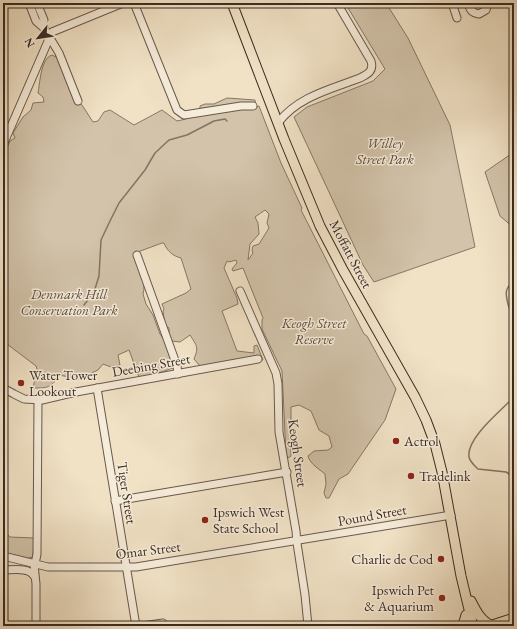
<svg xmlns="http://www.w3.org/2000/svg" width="517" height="629" font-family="'EB Garamond',serif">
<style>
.green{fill:#d2c3aa;stroke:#867766;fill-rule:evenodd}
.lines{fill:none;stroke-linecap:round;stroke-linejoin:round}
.stream{stroke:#837464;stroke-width:1.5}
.minor-casing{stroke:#68594c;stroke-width:9}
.major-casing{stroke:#3b2b23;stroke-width:11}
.minor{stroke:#f6ecda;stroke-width:7}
.major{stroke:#f1e2c6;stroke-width:9}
.poi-dot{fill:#8f2418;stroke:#f6ecda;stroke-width:1.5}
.labels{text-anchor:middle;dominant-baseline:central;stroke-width:3;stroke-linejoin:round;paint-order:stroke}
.park-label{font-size:14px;font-style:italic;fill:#59493e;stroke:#f6ecda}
.street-label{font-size:14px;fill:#3b2b23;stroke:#f6ecda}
.poi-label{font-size:14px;fill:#3b2b23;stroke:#f6ecda;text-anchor:start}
</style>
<rect width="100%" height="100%" fill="#f1e2c6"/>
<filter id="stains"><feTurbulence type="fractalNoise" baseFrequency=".005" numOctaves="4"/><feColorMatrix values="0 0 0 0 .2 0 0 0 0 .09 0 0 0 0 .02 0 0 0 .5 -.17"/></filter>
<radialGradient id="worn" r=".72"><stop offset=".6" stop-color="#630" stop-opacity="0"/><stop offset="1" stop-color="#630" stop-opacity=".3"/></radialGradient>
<!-- green -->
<g class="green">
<polygon points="345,3 386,3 408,38 450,125 475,247 374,282 363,265 294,117 307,107 373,81 385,69"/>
<path d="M 52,55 L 60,59 L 77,101 L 82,105 L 93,122 L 98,121 L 104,112 L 110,110 L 134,125 L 162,110 L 177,121 L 186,119 L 188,115 L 200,110 L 200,106 L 205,104 L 214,104 L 227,98 L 255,100 L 256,107 L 259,106 L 281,163 L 302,208 L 301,210 L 364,334 L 367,336 L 396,389 L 385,420 L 348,474 L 339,479 L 329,498 L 326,498 L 324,493 L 326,484 L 325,474 C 319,469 310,464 308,456 L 314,451 L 328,450 L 332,447 L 329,436 L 319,430 L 311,411 L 299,405 L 291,407 L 291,456 L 288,458 L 286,454 L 282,371 L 262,329 L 262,320 L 263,318 L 243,268 L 233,271 L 232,269 L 237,263 L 236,260 L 229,262 L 227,261 L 224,268 L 237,298 L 238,304 L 222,311 L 237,351 L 254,353 L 254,346 L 257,345 L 263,360 L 259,360 L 257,357 L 200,366 L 194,359 C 199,347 197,346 190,335 L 180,342 L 172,341 L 169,335 L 169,328 L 165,325 L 163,311 L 164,309 L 162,304 L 186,293 L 191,289 L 181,258 C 173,256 167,251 164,243 L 162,243 L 135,253 L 134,257 C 138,267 147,283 143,294 L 146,304 L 153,315 L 160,334 L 166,343 L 173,368 L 147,377 L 139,377 L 129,350 L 118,355 L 120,365 L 111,367 L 103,364 L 98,370 L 79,379 L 59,375 C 51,388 48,388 33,388 L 37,369 L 36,366 L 3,341 L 3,157 L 10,141 L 15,138 L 13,133 L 23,117 L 31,110 L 33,103 L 44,102 L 43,97 L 38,93 C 40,82 41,58 52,55 ZM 265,210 L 269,214 L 267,223 L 269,228 L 259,244 L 253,246 L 252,250 L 253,253 L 248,260 L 250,244 L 259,234 L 258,223 L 255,217 Z"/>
<polygon points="514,152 514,228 500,216 485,172"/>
<polygon points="3,530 10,537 34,538 33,557 28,558 3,552"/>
</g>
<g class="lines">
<!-- stream -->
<g class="stream">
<path d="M 514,280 C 505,289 505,292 508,304 C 510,310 511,314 514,319"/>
<polyline points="84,305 94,292 99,276 101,240 110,221 119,203 145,170 155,153 169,140 187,135 214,121 225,119 227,121"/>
<path d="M 514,397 C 502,410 466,438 469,457 C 470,462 475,466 478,469 L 506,472 L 514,477"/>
</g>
<defs>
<g id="minor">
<polyline points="29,3 36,21 44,28 59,53 78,101"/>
<polyline points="37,3 44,20 44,28"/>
<polyline points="134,3 177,110 184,115 241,106 253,106"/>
<polyline points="452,3 457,18"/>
<path d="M 469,3 C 469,9 472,13 479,14 L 486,10 L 488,3"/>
<path d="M 278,123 C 297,97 331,89 360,78 C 368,74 374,71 371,61 L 337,3"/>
<polyline points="3,145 52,32 123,3"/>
<polyline points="137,255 177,366 178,374"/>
<polyline points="240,291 276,373 278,384 279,432 296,531 297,543 305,595 308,626"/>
<polyline points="3,388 14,394 24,399 42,400 76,392 258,359"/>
<polyline points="97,388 136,626"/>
<polyline points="115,501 287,472"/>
<polyline points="3,556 48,567 136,567 451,515"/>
<polyline points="34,564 36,584 36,626"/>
<polyline points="35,564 37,554 38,400"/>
<path d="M 3,570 C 13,570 29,567 34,576"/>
<polyline points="142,626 163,623"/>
</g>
<g id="major">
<polyline points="232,3 284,139 320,226 343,270 415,397 426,420 435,444 442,472 461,576 473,626"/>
<path d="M 471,601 C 476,611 481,621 491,625"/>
<polyline points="461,626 464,622 466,615"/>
<polyline points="489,626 514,618"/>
</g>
</defs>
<!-- minor casing -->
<use href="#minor" class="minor-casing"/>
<!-- major casing -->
<use href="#major" class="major-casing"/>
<!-- minor -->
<use href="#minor" class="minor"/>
<!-- major -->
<use href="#major" class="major"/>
</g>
<!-- markers -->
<g class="poi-dot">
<circle cx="21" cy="383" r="4"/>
<circle cx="396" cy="441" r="4"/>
<circle cx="411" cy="476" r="4"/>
<circle cx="205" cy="520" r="4"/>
<circle cx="441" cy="559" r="4"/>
<circle cx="442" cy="598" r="4"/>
</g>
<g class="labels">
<!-- park labels -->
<g class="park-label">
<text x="385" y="143">Willey<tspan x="385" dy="16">Street Park</tspan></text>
<text x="69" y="294">Denmark Hill<tspan x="69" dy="16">Conservation Park</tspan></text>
<text x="314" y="323">Keogh Street<tspan x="314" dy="16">Reserve</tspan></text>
</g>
<!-- street labels -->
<g class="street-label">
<text transform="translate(351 254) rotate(62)">Moffatt Street</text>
<text transform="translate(151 365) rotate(-10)">Deebing Street</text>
<text transform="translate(298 453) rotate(82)">Keogh Street</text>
<text transform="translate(127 493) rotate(81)">Tiger Street</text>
<text transform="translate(372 515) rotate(-10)">Pound Street</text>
<text transform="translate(148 550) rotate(-7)">Omar Street</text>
</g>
<!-- poi labels -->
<g class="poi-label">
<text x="29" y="375">Water Tower<tspan x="29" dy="16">Lookout</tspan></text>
<text x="404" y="441">Actrol</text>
<text x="419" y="476">Tradelink</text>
<text x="213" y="512">Ipswich West<tspan x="213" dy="16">State School</tspan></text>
<text x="433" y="559" text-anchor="end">Charlie de Cod</text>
<text x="434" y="590" text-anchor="end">Ipswich Pet<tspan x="434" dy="16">&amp; Aquarium</tspan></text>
</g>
</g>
<!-- margin -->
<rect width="517" height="629" fill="none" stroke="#f1e2c6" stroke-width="16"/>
<rect x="4" y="4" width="509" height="621" fill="none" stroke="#3b2b23" stroke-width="2"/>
<rect x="8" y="8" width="501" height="613" fill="none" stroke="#3b2b23"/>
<!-- north arrow -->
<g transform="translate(38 38) rotate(240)" stroke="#f6ecda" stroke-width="3" paint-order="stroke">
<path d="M0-3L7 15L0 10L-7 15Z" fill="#3b2b23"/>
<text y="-6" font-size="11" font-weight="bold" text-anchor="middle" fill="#3b2b23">N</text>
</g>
<rect width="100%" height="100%" filter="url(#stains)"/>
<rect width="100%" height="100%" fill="url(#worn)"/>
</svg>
